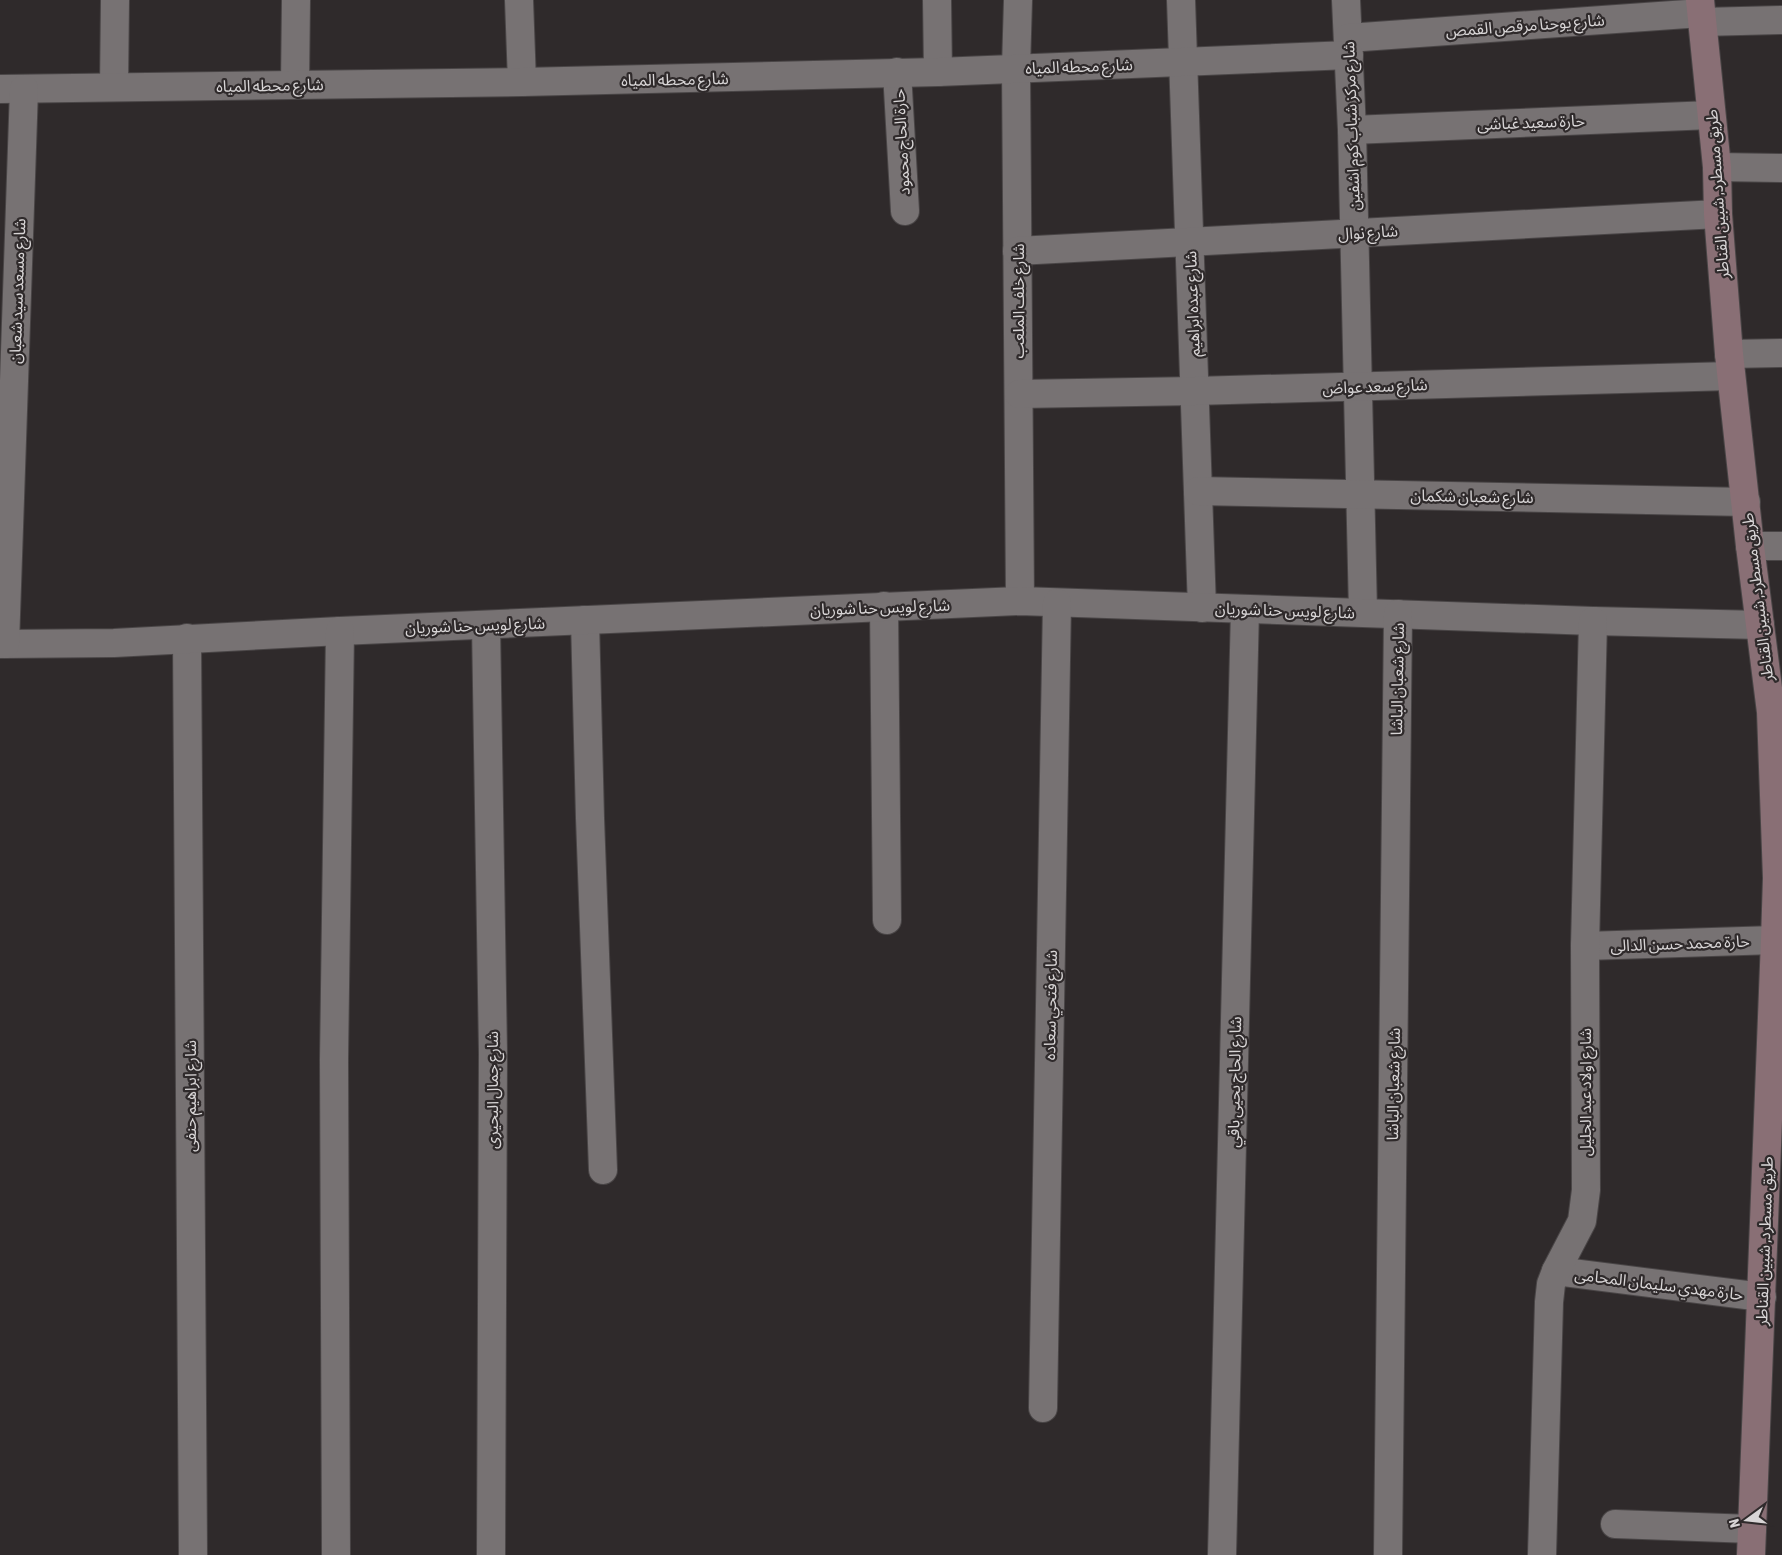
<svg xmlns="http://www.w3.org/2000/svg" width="1782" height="1555" font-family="'Asap Condensed','Noto Sans Arabic',sans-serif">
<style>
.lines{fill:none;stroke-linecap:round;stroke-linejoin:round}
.street-casing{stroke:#494546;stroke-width:30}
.secondary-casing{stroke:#494546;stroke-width:30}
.street{stroke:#777273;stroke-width:28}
.secondary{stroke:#896f75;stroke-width:28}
.labels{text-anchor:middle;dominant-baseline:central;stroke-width:4.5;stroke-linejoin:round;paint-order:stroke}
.street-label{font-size:16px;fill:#d8d5d6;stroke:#2f2a2b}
</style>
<rect width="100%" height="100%" fill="#2f2a2b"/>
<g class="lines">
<defs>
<g id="street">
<polyline points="519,0 522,82"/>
<polyline points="937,0 938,72"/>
<polyline points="1018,0 1016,68 1020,601"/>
<polyline points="1181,0 1202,608"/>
<polyline points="1346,0 1352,130 1363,612"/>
<polyline points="1702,22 1782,20"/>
<polyline points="1348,38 1701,13"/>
<polyline points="897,72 905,211"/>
<polyline points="295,85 296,0"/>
<polyline points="114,87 115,0"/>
<polyline points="0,89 522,82 938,72 1349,55"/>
<polyline points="1352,130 1711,115"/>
<polyline points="1717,167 1782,168"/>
<polyline points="1017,251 1718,214"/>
<polyline points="1729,354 1782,353"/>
<polyline points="1019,394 1195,391 1731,376"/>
<polyline points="1198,491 1746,502"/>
<polyline points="1750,546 1782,546"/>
<polyline points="884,606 887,920"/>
<polyline points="585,620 590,818 603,1170"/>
<polyline points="486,625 493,1053 491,1555"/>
<polyline points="187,638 193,1555"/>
<polyline points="0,644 114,643 340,631 1020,601 1593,621 1760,625"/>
<polyline points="5,644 24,89"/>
<polyline points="1585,946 1775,940"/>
<polyline points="1556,1271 1762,1297"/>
<polyline points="1043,1408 1057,603"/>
<polyline points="1615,1524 1752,1529"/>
<polyline points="336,1555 334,1060 340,631"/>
<polyline points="1222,1555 1245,609"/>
<polyline points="1388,1555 1398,614"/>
<polyline points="1542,1555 1549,1302 1551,1284 1556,1271 1582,1221 1586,1190 1585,946 1593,621"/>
</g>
<polyline id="secondary" points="1700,0 1717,167 1718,214 1729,354 1750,546 1771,712 1777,878 1775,940 1751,1555"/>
</defs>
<!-- street casing -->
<use href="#street" class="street-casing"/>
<!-- secondary casing -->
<use href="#secondary" class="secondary-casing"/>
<!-- street -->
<use href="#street" class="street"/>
<!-- secondary -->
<use href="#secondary" class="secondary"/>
</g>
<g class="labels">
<!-- street labels -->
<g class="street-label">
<text transform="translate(1525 25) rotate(-4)">شارع يوحنا مرقص القمص</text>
<text transform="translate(1079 66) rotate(-2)">شارع محطه المياه</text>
<text transform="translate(675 79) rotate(-1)">شارع محطه المياه</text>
<text transform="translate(270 85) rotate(-1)">شارع محطه المياه</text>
<text transform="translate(1531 122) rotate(-2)">حارة سعيد غباشى</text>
<text transform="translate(1351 126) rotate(-92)">شارع مركز شباب كوم اشفين</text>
<text transform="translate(901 142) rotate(-93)">حارة الحاج محمود</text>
<text transform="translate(1717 194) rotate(-94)">طريق مسطرد, شبين القناطر</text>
<text transform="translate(1368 232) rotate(-3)">شارع نوال</text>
<text transform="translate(17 291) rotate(-88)">شارع مسعد سيد شعبان</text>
<text transform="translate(1018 301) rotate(-90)">شارع خلف الملعب</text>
<text transform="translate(1192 304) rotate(-92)">شارع عبده ابراهيم</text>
<text transform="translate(1375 386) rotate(-2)">شارع سعد عواض</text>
<text transform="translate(1472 496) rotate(1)">شارع شعبان شكمان</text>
<text transform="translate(1757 597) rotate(-97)">طريق مسطرد, شبين القناطر</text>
<text transform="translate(880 607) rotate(-2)">شارع لويس حنا شوريان</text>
<text transform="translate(1285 610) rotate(2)">شارع لويس حنا شوريان</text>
<text transform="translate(475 625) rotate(-2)">شارع لويس حنا شوريان</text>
<text transform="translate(1397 679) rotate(-89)">شارع شعبان الباشا</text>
<text transform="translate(1680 943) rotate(-2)">حارة محمد حسن الدالى</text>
<text transform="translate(1050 1005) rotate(-89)">شارع فتحي سعاده</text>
<text transform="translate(1234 1082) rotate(-89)">شارع الحاج يحيى باقي</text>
<text transform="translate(1393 1084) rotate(-89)">شارع شعبان الباشا</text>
<text transform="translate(492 1090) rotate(-90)">شارع جمال البحيرى</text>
<text transform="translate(1585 1092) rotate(-90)">شارع اولاد عبد الجليل</text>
<text transform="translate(190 1096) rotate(-90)">شارع ابراهيم حنفى</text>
<text transform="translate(1764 1241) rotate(-88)">طريق مسطرد, شبين القناطر</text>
<text transform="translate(1659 1284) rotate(7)">حارة مهدي سليمان المحامى</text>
</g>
</g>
<!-- north arrow -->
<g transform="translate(1747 1520) rotate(255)" stroke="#2f2a2b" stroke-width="4" paint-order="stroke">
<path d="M0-4L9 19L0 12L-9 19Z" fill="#d8d5d6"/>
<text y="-8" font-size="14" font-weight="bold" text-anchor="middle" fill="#d8d5d6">N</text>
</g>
</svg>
